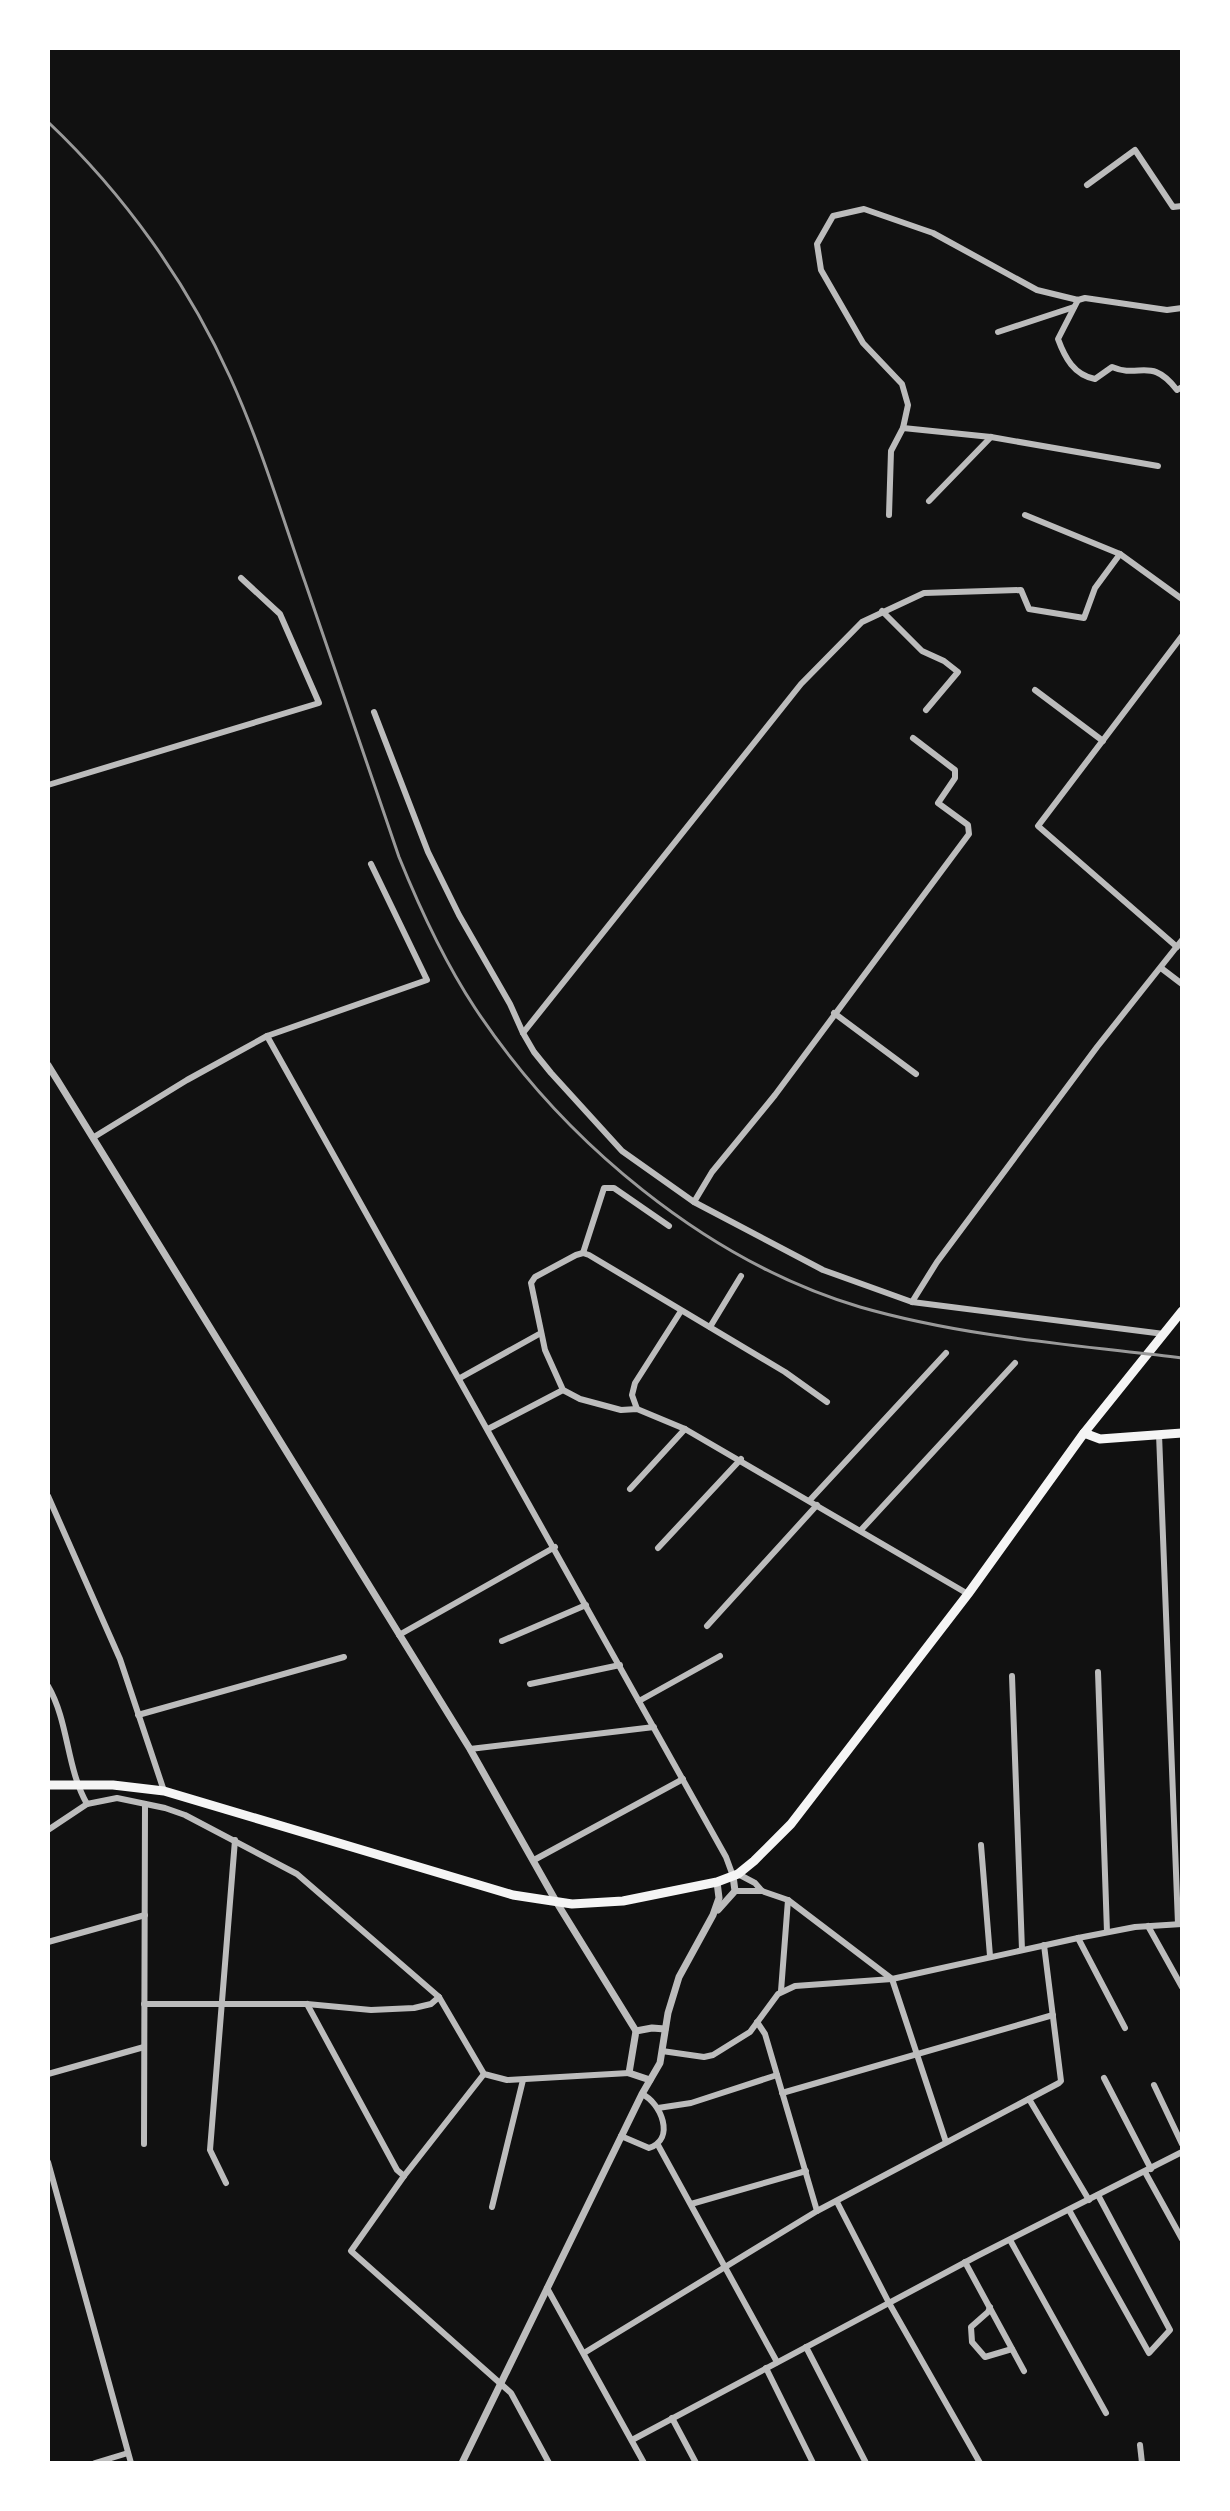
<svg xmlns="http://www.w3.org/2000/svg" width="1230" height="2511" font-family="'Noto Sans',sans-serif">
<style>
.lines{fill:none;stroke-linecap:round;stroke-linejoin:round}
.minor{stroke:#bcbcbc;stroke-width:6}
.tertiary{stroke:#bcbcbc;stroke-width:7}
.primary{stroke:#f5f5f5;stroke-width:9}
.rail{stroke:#9a9a9a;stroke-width:3}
</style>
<rect width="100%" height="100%" fill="#111"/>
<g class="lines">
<!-- minor -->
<g class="minor">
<polyline points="1087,185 1135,150 1173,207 1182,206"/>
<path d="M 1078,300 L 1058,339 C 1065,358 1074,375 1095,379 L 1112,367 C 1140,379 1151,356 1177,390 L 1182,387"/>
<polyline points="998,332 1074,307"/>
<polyline points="903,428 991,437 1158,466"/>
<polyline points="929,501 991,437"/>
<polyline points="889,515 891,451 903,428 908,405 902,384 863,343 821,270 817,244 833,216 864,209 933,233 1037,290 1078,300 1085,298 1167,310 1182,308"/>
<polyline points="1025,515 1120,554 1182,599"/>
<polyline points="882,611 922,651 944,661 958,672 926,710"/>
<polyline points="1035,690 1103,741"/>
<polyline points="374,712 428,852 459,915 510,1004 523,1033 534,1052 551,1073 622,1151 694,1202 823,1270 912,1302 1164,1334"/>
<polyline points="48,785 319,703 280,614 241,578"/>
<polyline points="1177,947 1038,826 1182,636"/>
<polyline points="1161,968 1182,984"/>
<polyline points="834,1013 916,1074"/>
<polyline points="523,1033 801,684 862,622 924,593 1021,590 1029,609 1084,618 1095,588 1120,554"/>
<polyline points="267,1036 726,1857 733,1876"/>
<polyline points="94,1137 187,1080 267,1036 427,980 371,864"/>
<polyline points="694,1202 712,1172 775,1095 969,834 968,825 938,803 955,778 955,770 913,738"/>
<polyline points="583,1253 604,1188 614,1188 669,1226"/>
<polyline points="912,1302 937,1262 1097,1047 1182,940"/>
<polyline points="710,1327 741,1276"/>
<polyline points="460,1378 541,1333"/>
<polyline points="827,1402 785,1372 589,1255 583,1253 576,1255 535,1277 531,1283 545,1350 563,1390 580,1399 621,1410 637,1409 685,1429 968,1594"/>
<polyline points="637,1409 632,1395 635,1383 681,1311"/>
<polyline points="488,1429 563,1390"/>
<polyline points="1159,1434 1178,1924"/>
<polyline points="630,1489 685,1429"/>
<polyline points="48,1496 120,1659 164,1791"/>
<polyline points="810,1500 946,1353"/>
<polyline points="861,1530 1015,1363"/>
<polyline points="658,1548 741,1459"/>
<polyline points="707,1626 817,1505"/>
<polyline points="399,1635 555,1547"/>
<polyline points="502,1641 586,1605"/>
<polyline points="1098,1672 1107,1932"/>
<polyline points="1012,1676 1022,1950"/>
<polyline points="530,1684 620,1665"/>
<path d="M 48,1686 C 69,1722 66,1767 87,1804 L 117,1798 L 165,1808 L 185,1815 L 297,1874 L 439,1997 L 484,2074 L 507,2080 L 629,2073"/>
<polyline points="639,1701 720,1656"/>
<polyline points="138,1715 344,1657"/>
<polyline points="470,1749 654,1727"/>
<polyline points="48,1830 87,1804"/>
<polyline points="981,1845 990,1956"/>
<polyline points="534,1860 683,1779"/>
<polyline points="738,1874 755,1883 762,1891 788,1900 892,1979 946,2142"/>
<polyline points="735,1891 762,1891"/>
<polyline points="1148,1926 1182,1987"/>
<polyline points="1078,1938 1125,2028"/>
<polyline points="48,1942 145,1915"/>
<polyline points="781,1991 788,1900"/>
<polyline points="144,2004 307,2004 371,2010 414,2008 431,2004 439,1997"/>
<polyline points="307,2004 397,2170 404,2176"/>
<polyline points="757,2022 765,2034 817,2211"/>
<polyline points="662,2051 704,2057 713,2055 750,2032 778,1994 795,1986 892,1979 1078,1938 1135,1927 1182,1924"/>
<polyline points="48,2074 144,2047"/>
<polyline points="484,2074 404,2176 351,2251 511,2393 549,2463"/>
<polyline points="1104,2078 1151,2169"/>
<polyline points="1154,2085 1182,2144"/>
<polyline points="782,2093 1053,2015"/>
<polyline points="1029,2099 1089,2200"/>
<polyline points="658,2108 691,2103 777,2075"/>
<path d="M 621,2136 L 649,2148 C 676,2139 661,2103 642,2094"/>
<polyline points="144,2144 145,1805"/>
<polyline points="658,2145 777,2362"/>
<polyline points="48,2162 131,2463"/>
<polyline points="1145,2172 1182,2239"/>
<polyline points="226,2183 210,2150 235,1840"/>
<polyline points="837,2202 889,2303 980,2463"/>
<polyline points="691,2204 806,2171"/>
<polyline points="492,2207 523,2080"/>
<polyline points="1069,2210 1149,2353 1170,2330 1098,2195"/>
<polyline points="1010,2240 1106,2413"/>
<polyline points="965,2262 1024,2371"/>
<polyline points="547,2288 644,2463"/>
<polyline points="990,2307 988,2312 971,2327 972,2342 985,2357 1012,2349"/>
<polyline points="806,2347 866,2463"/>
<polyline points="584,2353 817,2211 1059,2083 1061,2081 1044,1945"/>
<polyline points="766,2368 813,2463"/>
<polyline points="672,2418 696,2463"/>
<polyline points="632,2440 977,2256 1182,2152"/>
<polyline points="1140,2445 1142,2463"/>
<polyline points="95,2463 128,2453"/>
</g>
<!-- tertiary -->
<g class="tertiary">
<polyline points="48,1065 470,1749 557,1903 636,2031"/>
<polyline points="718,1910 735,1891 733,1876"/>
<polyline points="650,2080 629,2073 636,2031 652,2028 665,2029"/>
<polyline points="462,2463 642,2094 660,2063 668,2013 679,1977 713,1915 719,1898 717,1882"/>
</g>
<!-- primary -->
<g class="primary">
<polyline points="1084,1433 1100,1439 1182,1433"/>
<polyline points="48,1785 113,1785 164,1791 513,1895 572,1904 623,1901 717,1882 738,1874 754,1861 791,1824 968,1594 1084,1433 1182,1311"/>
</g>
<!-- rail -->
<path class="rail" d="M 48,122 C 124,194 187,282 230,377 C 260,443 281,513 305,582 C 336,673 367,765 399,857 C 420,909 444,961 475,1008 C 563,1141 706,1261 860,1307 C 964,1337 1075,1345 1182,1358"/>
</g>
<!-- border -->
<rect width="1230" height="2511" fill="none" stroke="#ffffff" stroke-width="100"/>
</svg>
